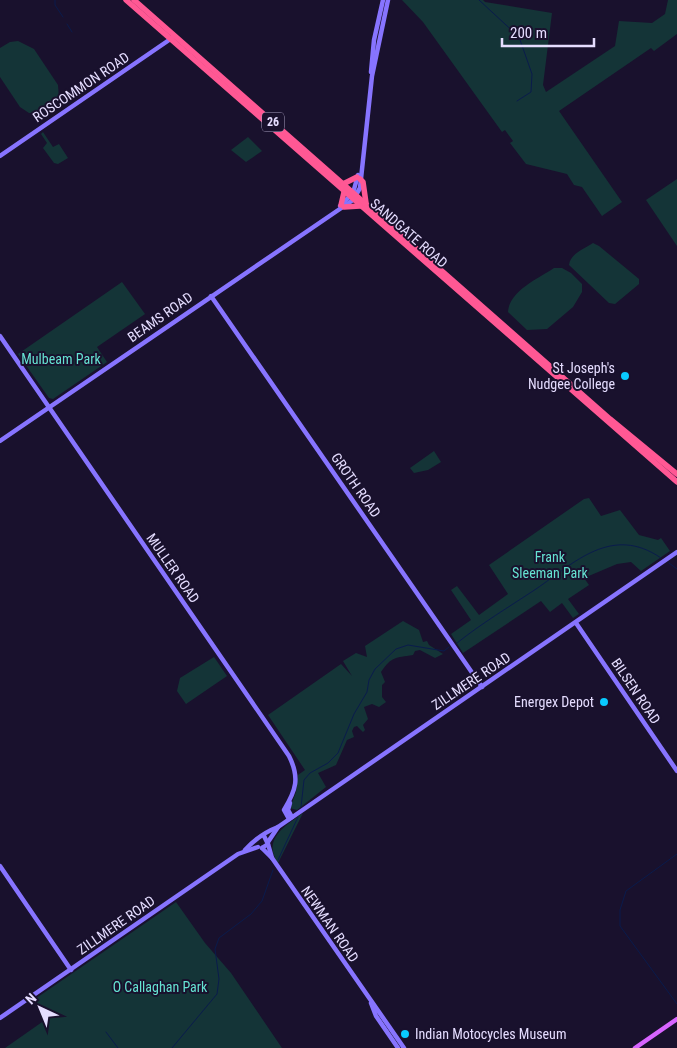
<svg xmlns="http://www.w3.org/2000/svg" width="677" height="1048" font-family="'Roboto Condensed',sans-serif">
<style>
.green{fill:#143437}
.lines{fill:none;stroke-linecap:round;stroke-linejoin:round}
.stream{stroke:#0a1b4c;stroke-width:1}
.secondary{stroke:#8774ff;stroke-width:4.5}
.primary{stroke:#d764ff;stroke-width:4.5}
.highway{stroke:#ff5894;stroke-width:5.5}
.poi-dot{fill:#09caff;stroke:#19112d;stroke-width:2}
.labels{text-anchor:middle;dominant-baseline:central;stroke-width:4;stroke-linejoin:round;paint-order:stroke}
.shield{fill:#19112d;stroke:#a8a0c0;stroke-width:1}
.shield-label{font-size:12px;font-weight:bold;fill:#e5ddff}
.street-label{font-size:14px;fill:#e5ddff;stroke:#19112d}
.park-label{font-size:14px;fill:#65e3d2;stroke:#19112d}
.poi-label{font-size:14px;fill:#e5ddff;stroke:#19112d;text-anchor:end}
</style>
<rect width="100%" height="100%" fill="#19112d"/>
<!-- green -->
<g class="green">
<polygon points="402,0 483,0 485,2 552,13 543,85 546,92 615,46 619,21 652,23 665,14 668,0 677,0 677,34 654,51 651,48 559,111 622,202 602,216 582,187 574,185 567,174 526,164 510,143 513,141 505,130 502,132 423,22"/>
<polygon points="18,41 34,49 58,85 59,99 54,109 47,113 29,113 20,107 0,77 0,48 10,42"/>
<polygon points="43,132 53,147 59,144 68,158 58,164 54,163 43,148 47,143 41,134"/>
<polygon points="248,137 262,151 246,162 231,150"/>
<polygon points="677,179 677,246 646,200"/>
<path d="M 593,243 L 599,246 L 639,279 L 639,284 L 615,304 L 609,303 L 569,265 C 570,254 584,249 593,243 Z"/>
<path d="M 554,268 L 562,268 L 571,273 L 582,284 L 582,292 L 573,307 L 547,329 L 527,330 L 508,312 C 509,291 539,278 554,268 Z"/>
<polygon points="122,282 145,314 97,347 107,362 53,399 49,398 18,354"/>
<polygon points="434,451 441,462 428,470 414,473 410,468"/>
<polygon points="589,498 601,516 620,510 639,535 658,540 661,538 670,551 641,571 631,562 617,564 584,578 589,585 568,599 579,614 573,618 562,603 550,612 541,601 463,653 451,634 471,620 451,590 457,586 479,615 508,594 489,565 584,499"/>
<path d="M 403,621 L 419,630 L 423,642 L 427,641 L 429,645 L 443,654 L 435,658 L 420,650 L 415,651 L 413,655 C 395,658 392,656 381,672 L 385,682 L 382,685 L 382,697 L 386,702 L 379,707 L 372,704 L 364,707 L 368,719 L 363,725 L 365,730 L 363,732 L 357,726 L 354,727 L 352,731 L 354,737 L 347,740 L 336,765 L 318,773 L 326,787 L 297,810 L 290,808 L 296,792 L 298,775 L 305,770 L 268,715 L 341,664 L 352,676 L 343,661 L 356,653 L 367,657 L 365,646 Z"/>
<polygon points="214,657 227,676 186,704 177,691 180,678"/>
<path d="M 303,813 L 278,863 C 262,839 285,826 303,813 Z"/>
<polygon points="176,902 205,943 231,973 282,1048 5,1048 45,1020 32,1001"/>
</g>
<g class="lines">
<!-- stream -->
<g class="stream">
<polyline points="55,0 55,5 63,17"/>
<polyline points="479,0 519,37 532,74 531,92 517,101"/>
<polyline points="67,24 72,32"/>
<polyline points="669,563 677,569"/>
<path d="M 457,643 C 482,623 509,607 536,589 C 574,563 612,524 661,558"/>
<polyline points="301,807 304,780 310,773 328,763 338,753 354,714 367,692 369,680 375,669 396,649 408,645 444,651 449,647"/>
<polyline points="677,854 626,891 620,910 620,926 677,1004"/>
<polyline points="278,860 298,817"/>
<polyline points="106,1032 118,1048"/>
<polyline points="172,1048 217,994 219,979 215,949 219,938 251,914 262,901 273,870"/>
</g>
<!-- secondary -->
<g class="secondary">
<polyline points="371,72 374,40 383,0"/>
<polyline points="0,156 172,38"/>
<polyline points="340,206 353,193 358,175"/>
<polyline points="211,296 482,687"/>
<path d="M 0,336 L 289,756 C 300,778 296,790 284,810 L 289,819"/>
<polyline points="0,441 353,200 360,188 372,76 388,0"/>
<polyline points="576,623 677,771"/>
<polyline points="290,803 288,810 292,817"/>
<polyline points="268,842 278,827"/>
<polyline points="268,844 272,858"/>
<polyline points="262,848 272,858 404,1048"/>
<polyline points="262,848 268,844 264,836"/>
<path d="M 245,850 C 254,840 265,832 278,827 L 677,552"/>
<polyline points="0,866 71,970"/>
<polyline points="371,1003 376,1016 398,1048"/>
<polyline points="0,1018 238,854 258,847"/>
</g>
<!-- primary -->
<polyline class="primary" points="635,1048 677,1019"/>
<!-- highway -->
<g class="highway">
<polyline points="126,0 677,482"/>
<polyline points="134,0 610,419 677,474"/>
<polyline points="360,179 363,182 366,203"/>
<polyline points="343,184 357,177"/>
<polyline points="341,205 344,192"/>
<polyline points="344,207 360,206"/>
</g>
</g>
<!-- markers -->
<g class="poi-dot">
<circle cx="625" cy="376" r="5"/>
<circle cx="604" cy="702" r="5"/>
<circle cx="405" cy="1034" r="5"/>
</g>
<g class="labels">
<!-- shield labels -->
<rect class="shield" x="262" y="112.5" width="22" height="19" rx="4"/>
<g class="shield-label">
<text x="273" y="122">26</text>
</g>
<!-- street labels -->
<g class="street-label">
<text transform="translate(81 87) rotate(-34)">ROSCOMMON ROAD</text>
<text transform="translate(409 233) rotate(41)">SANDGATE ROAD</text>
<text transform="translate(160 317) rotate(-35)">BEAMS ROAD</text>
<text transform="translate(356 485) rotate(55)">GROTH ROAD</text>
<text transform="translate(173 568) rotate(55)">MULLER ROAD</text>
<text transform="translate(471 681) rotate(-34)">ZILLMERE ROAD</text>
<text transform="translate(636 691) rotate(56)">BILSEN ROAD</text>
<text transform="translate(330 924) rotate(55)">NEWMAN ROAD</text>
<text transform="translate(116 925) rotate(-35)">ZILLMERE ROAD</text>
</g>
<!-- park labels -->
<g class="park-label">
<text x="61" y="359">Mulbeam Park</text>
<text x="550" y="557">Frank<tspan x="550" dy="16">Sleeman Park</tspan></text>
<text x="160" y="987">O Callaghan Park</text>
</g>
<!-- poi labels -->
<g class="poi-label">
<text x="615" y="368">St Joseph's<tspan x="615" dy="16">Nudgee College</tspan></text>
<text x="594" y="702">Energex Depot</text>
<text x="415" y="1034" text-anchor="start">Indian Motocycles Museum</text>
</g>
</g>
<!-- north arrow -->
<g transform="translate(40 1008) rotate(316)" stroke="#19112d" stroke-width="4" paint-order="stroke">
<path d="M0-4L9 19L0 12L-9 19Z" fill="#e5ddff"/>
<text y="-8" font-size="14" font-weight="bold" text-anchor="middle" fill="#e5ddff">N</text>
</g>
<!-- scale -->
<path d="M502 38v8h92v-8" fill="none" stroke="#e5ddff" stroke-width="2.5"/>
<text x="510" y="38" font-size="15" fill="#e5ddff" stroke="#19112d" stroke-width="4" paint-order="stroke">200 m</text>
</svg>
